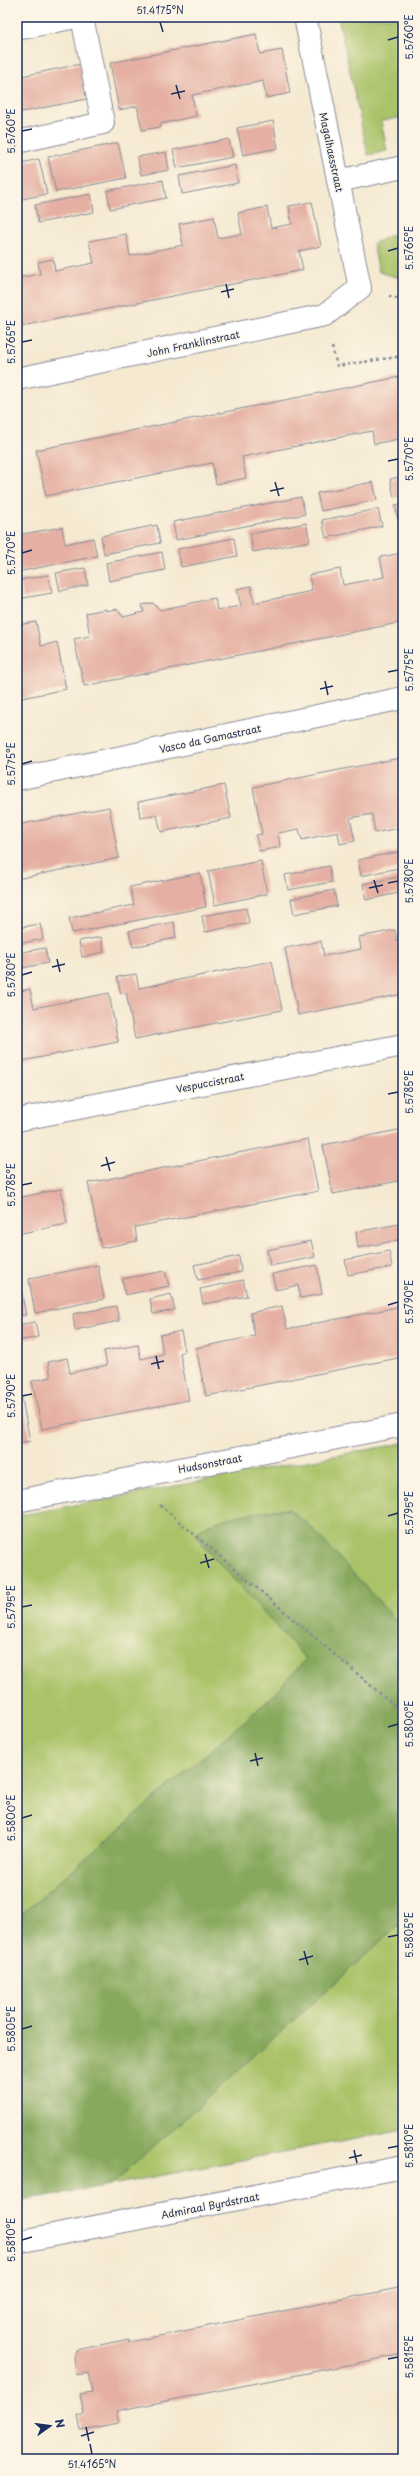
<svg xmlns="http://www.w3.org/2000/svg" width="420" height="2476" font-family="'Playpen Sans',sans-serif">
<style>
.green{fill:#aac369;stroke:#627964}
.forest{fill:#87a95d;stroke:#516c5e}
.building{fill:#e5b0a3}
.lines{fill:none;stroke-linecap:round;stroke-linejoin:round}
.service-casing{stroke:#888c98;stroke-width:24}
.minor-casing{stroke:#888c98;stroke-width:24}
.tertiary-casing{stroke:#888c98;stroke-width:24}
.path{stroke:#888c98;stroke-width:2.5;stroke-dasharray:3 3;stroke-linecap:butt}
.service{stroke:#fff;stroke-width:22}
.minor{stroke:#fff;stroke-width:22}
.tertiary{stroke:#fff;stroke-width:22}
.ticks{fill:none;stroke:#1b2f5e;stroke-width:1.5}
.labels{text-anchor:middle;dominant-baseline:central;stroke-width:3;stroke-linejoin:round;paint-order:stroke}
.street-label{font-size:10px;fill:#1b2f5e;stroke:#fcf5e5}
.neatline{fill:none;stroke:#1b2f5e;stroke-width:1.5}
.ticks-label{font-size:10px;text-anchor:middle;fill:#1b2f5e}
</style>
<rect width="100%" height="100%" fill="#fcf5e5"/>
<filter id="ink" filterUnits="userSpaceOnUse"><feTurbulence type="fractalNoise" baseFrequency=".025" numOctaves="2"/><feDisplacementMap in="SourceGraphic" scale="8" xChannelSelector="R" yChannelSelector="G"/><feConvolveMatrix kernelMatrix="1 2 1 2 8 2 1 2 1" color-interpolation-filters="sRGB"/></filter>
<filter id="wash" filterUnits="userSpaceOnUse"><feTurbulence type="fractalNoise" baseFrequency=".012" numOctaves="4" result="noise"/><feDisplacementMap in="SourceGraphic" scale="16" xChannelSelector="R" yChannelSelector="G"/><feGaussianBlur stdDeviation="0.9" result="paint"/><feColorMatrix in="noise" values="0 0 0 0 0 0 0 0 0 0 0 0 0 0 0 0 0 1.4 0 .05"/><feComposite in="paint" operator="in"/></filter>
<g filter="url(#wash)">
<rect width="100%" height="100%" fill="#f5e9d1"/>
<!-- green -->
<g class="green">
<polygon points="338,17 403,17 403,117 381,121 387,151 368,155"/>
<polygon points="403,229 403,279 379,272 373,244"/>
<polygon points="403,1443 403,1628 309,1525 288,1509 266,1511 208,1524 202,1544 306,1659 271,1698 17,1918 17,1516"/>
<polygon points="403,1921 403,2129 111,2185"/>
</g>
<!-- forest -->
<path class="forest" d="M 288,1509 L 309,1525 L 403,1628 L 403,1921 L 111,2185 L 17,2201 L 17,1918 L 271,1698 L 306,1659 L 202,1544 L 198,1537 L 199,1531 C 219,1515 263,1511 288,1509 Z"/>
<g id="blocks">
<!-- building -->
<g class="building">
<polygon points="256,34 260,54 282,50 290,93 266,98 263,81 192,95 196,116 160,124 161,127 142,130 137,106 119,110 110,63"/>
<polygon points="81,64 87,99 17,113 17,77"/>
<polygon points="273,121 278,148 243,155 237,128"/>
<polygon points="229,139 233,157 177,168 173,150"/>
<polygon points="118,143 126,178 56,192 48,157"/>
<polygon points="166,152 169,170 141,175 137,157"/>
<polygon points="39,159 47,194 17,200 17,164"/>
<polygon points="235,165 238,183 182,194 179,176"/>
<polygon points="163,180 166,198 110,209 107,191"/>
<polygon points="91,194 94,212 38,223 35,205"/>
<polygon points="312,202 321,246 299,251 303,270 17,327 17,278 40,274 38,262 53,259 55,271 94,263 89,241 126,234 130,256 183,245 179,224 214,217 218,238 242,234 238,213 267,207 271,228 292,224 289,206"/>
<polygon points="399,377 403,396 403,438 374,444 372,431 242,457 246,478 216,484 212,463 46,496 36,450"/>
<polygon points="403,476 403,495 394,497 390,479"/>
<polygon points="373,482 377,500 321,511 317,493"/>
<polygon points="301,497 305,514 176,540 173,522"/>
<polygon points="403,504 403,523 399,523 395,505"/>
<polygon points="378,509 382,526 326,538 322,520"/>
<polygon points="306,523 310,541 253,552 250,534"/>
<polygon points="157,525 160,543 104,554 101,536"/>
<polygon points="62,527 65,544 93,538 97,556 17,572 17,535"/>
<polygon points="234,538 237,556 181,567 178,549"/>
<polygon points="162,552 165,570 109,581 106,563"/>
<polygon points="403,553 403,622 84,686 74,639 90,636 86,613 106,609 106,611 117,609 123,617 144,612 142,605 153,603 160,610 215,598 217,610 241,606 237,589 251,586 254,603 312,591 309,575 340,569 343,585 384,577 380,557"/>
<polygon points="85,568 88,585 60,591 56,573"/>
<polygon points="48,575 52,593 23,598 20,580"/>
<polygon points="36,622 41,646 57,642 66,689 17,699 17,650 19,650 17,625"/>
<polygon points="400,758 403,769 403,827 375,833 372,814 350,818 355,841 340,844 338,832 302,840 299,829 278,833 280,847 259,851 256,835 262,834 253,787"/>
<polygon points="224,785 231,818 161,832 157,815 140,818 138,802"/>
<polygon points="109,807 119,858 17,879 17,825"/>
<polygon points="402,851 403,867 361,876 358,860"/>
<polygon points="261,861 267,894 215,905 208,871"/>
<polygon points="329,866 332,882 288,890 285,875"/>
<polygon points="200,873 206,907 72,933 69,918 134,905 130,887"/>
<polygon points="403,876 403,892 366,900 363,884"/>
<polygon points="334,890 337,906 294,914 291,899"/>
<polygon points="246,908 249,923 205,932 202,916"/>
<polygon points="174,922 176,938 133,947 129,931"/>
<polygon points="40,924 43,939 17,944 17,928"/>
<polygon points="395,930 397,942 403,941 403,994 298,1015 285,948 321,941 324,956 361,949 359,937"/>
<polygon points="101,937 104,952 82,957 79,941"/>
<polygon points="45,948 48,963 17,969 17,953"/>
<polygon points="272,961 282,1010 135,1039 126,992 121,994 117,977 136,974 139,988"/>
<polygon points="30,989 34,1008 109,993 118,1042 17,1062 17,992"/>
<polygon points="403,1129 403,1180 333,1194 323,1145"/>
<polygon points="308,1139 318,1191 135,1227 137,1241 101,1248 88,1183"/>
<polygon points="61,1189 67,1224 17,1234 17,1198"/>
<polygon points="399,1224 403,1239 358,1248 356,1232"/>
<polygon points="311,1241 315,1257 270,1266 267,1250"/>
<polygon points="389,1251 392,1267 348,1275 345,1260"/>
<polygon points="239,1256 241,1272 198,1280 194,1265"/>
<polygon points="98,1265 104,1299 35,1313 29,1279"/>
<polygon points="317,1265 322,1294 300,1298 298,1285 276,1290 272,1274"/>
<polygon points="165,1271 169,1286 125,1295 122,1279"/>
<polygon points="243,1280 247,1296 203,1304 200,1289"/>
<polygon points="17,1281 19,1281 26,1315 17,1316"/>
<polygon points="171,1294 175,1310 153,1314 150,1299"/>
<polygon points="116,1306 119,1321 75,1330 73,1314"/>
<polygon points="282,1306 287,1329 403,1306 403,1357 206,1396 196,1348 255,1336 250,1313"/>
<polygon points="35,1322 38,1337 17,1341 17,1325"/>
<polygon points="181,1331 185,1351 180,1353 189,1400 42,1429 32,1381 51,1377 48,1362 67,1358 70,1373 107,1365 104,1351 138,1345 141,1359 163,1354 160,1335"/>
<polygon points="17,1389 20,1389 30,1441 17,1443"/>
<polygon points="403,2287 403,2354 116,2411 119,2423 81,2430 78,2415 84,2415 80,2394 92,2392 88,2373 76,2375 74,2357 76,2350 129,2339 129,2342"/>
</g>
</g>
</g>
<g filter="url(#ink)">
<use href="#blocks" fill-opacity="0" stroke="#888c98" stroke-width="1"/>
<g class="lines">
<defs>
<g id="service">
<polyline points="17,142 103,123 82,17"/>
<polyline points="338,181 403,167"/>
</g>
<g id="minor">
<polyline points="17,29 76,17"/>
<polyline points="17,379 325,315 360,288 305,17"/>
<polyline points="17,779 403,698"/>
<polyline points="17,1120 403,1045"/>
<polyline points="17,1501 403,1425"/>
</g>
<polyline id="tertiary" points="17,2242 403,2167"/>
</defs>
<!-- service casing -->
<use href="#service" class="service-casing"/>
<!-- minor casing -->
<use href="#minor" class="minor-casing"/>
<!-- tertiary casing -->
<use href="#tertiary" class="tertiary-casing"/>
<!-- path -->
<g class="path">
<polyline points="389,296 403,300"/>
<polyline points="332,347 337,366 403,356"/>
<polyline points="160,1505 403,1713"/>
</g>
<!-- service -->
<use href="#service" class="service"/>
<!-- minor -->
<use href="#minor" class="minor"/>
<!-- tertiary -->
<use href="#tertiary" class="tertiary"/>
</g>
</g>
<!-- ticks -->
<path class="ticks" d="M 160,22 L 163,32M 388,40 L 398,37M 176,85 L 180,99M 171,94 L 185,91M 22,131 L 32,129M 388,251 L 398,248M 226,284 L 229,298M 221,292 L 234,289M 22,342 L 32,340M 388,461 L 398,459M 275,482 L 279,496M 270,491 L 284,488M 22,553 L 32,550M 388,672 L 398,670M 325,681 L 328,695M 320,689 L 333,686M 22,764 L 32,761M 374,880 L 378,893M 388,883 L 398,881M 369,888 L 383,885M 57,959 L 60,972M 52,967 L 65,964M 22,975 L 32,972M 388,1094 L 398,1092M 106,1157 L 110,1171M 101,1166 L 115,1162M 22,1185 L 32,1183M 388,1305 L 398,1302M 156,1356 L 159,1369M 151,1364 L 164,1361M 22,1396 L 32,1394M 388,1516 L 398,1513M 205,1554 L 209,1568M 200,1563 L 214,1559M 22,1607 L 32,1605M 388,1727 L 398,1724M 255,1753 L 258,1766M 250,1761 L 263,1758M 22,1818 L 32,1815M 388,1937 L 398,1935M 304,1951 L 308,1965M 299,1960 L 313,1956M 22,2029 L 32,2026M 388,2148 L 398,2146M 354,2150 L 357,2163M 349,2158 L 362,2155M 22,2240 L 32,2237M 388,2359 L 398,2357M 86,2427 L 89,2441M 81,2436 L 94,2432M 90,2444 L 92,2454"/>
<g class="labels">
<!-- street labels -->
<g class="street-label">
<text transform="translate(332 152) rotate(78)">Magalhaesstraat</text>
<text transform="translate(193 343) rotate(-12)">John Franklinstraat</text>
<text transform="translate(210 738) rotate(-12)">Vasco da Gamastraat</text>
<text transform="translate(210 1082) rotate(-11)">Vespuccistraat</text>
<text transform="translate(210 1463) rotate(-11)">Hudsonstraat</text>
<text transform="translate(210 2205) rotate(-11)">Admiraal Byrdstraat</text>
</g>
</g>
<!-- margin -->
<rect width="420" height="2476" fill="none" stroke="#fcf5e5" stroke-width="44"/>
<!-- north arrow -->
<g transform="translate(50 2426) rotate(76)" stroke="#fcf5e5" stroke-width="3" paint-order="stroke">
<path d="M0-3L7 15L0 10L-7 15Z" fill="#1b2f5e"/>
<text y="-6" font-size="11" font-weight="bold" text-anchor="middle" fill="#1b2f5e">N</text>
</g>
<rect x="22" y="22" width="376" height="2432" class="neatline"/>
<g class="ticks-label">
<text x="160" y="14">51.4175°N</text>
<text transform="translate(409 37) rotate(-90)" y="4">5.5760°E</text>
<text transform="translate(11 131) rotate(-90)" y="4">5.5760°E</text>
<text transform="translate(409 248) rotate(-90)" y="4">5.5765°E</text>
<text transform="translate(11 342) rotate(-90)" y="4">5.5765°E</text>
<text transform="translate(409 459) rotate(-90)" y="4">5.5770°E</text>
<text transform="translate(11 553) rotate(-90)" y="4">5.5770°E</text>
<text transform="translate(409 670) rotate(-90)" y="4">5.5775°E</text>
<text transform="translate(11 764) rotate(-90)" y="4">5.5775°E</text>
<text transform="translate(409 881) rotate(-90)" y="4">5.5780°E</text>
<text transform="translate(11 975) rotate(-90)" y="4">5.5780°E</text>
<text transform="translate(409 1092) rotate(-90)" y="4">5.5785°E</text>
<text transform="translate(11 1185) rotate(-90)" y="4">5.5785°E</text>
<text transform="translate(409 1302) rotate(-90)" y="4">5.5790°E</text>
<text transform="translate(11 1396) rotate(-90)" y="4">5.5790°E</text>
<text transform="translate(409 1513) rotate(-90)" y="4">5.5795°E</text>
<text transform="translate(11 1607) rotate(-90)" y="4">5.5795°E</text>
<text transform="translate(409 1724) rotate(-90)" y="4">5.5800°E</text>
<text transform="translate(11 1818) rotate(-90)" y="4">5.5800°E</text>
<text transform="translate(409 1935) rotate(-90)" y="4">5.5805°E</text>
<text transform="translate(11 2029) rotate(-90)" y="4">5.5805°E</text>
<text transform="translate(409 2146) rotate(-90)" y="4">5.5810°E</text>
<text transform="translate(11 2240) rotate(-90)" y="4">5.5810°E</text>
<text transform="translate(409 2357) rotate(-90)" y="4">5.5815°E</text>
<text x="92" y="2468">51.4165°N</text>
</g>
</svg>
